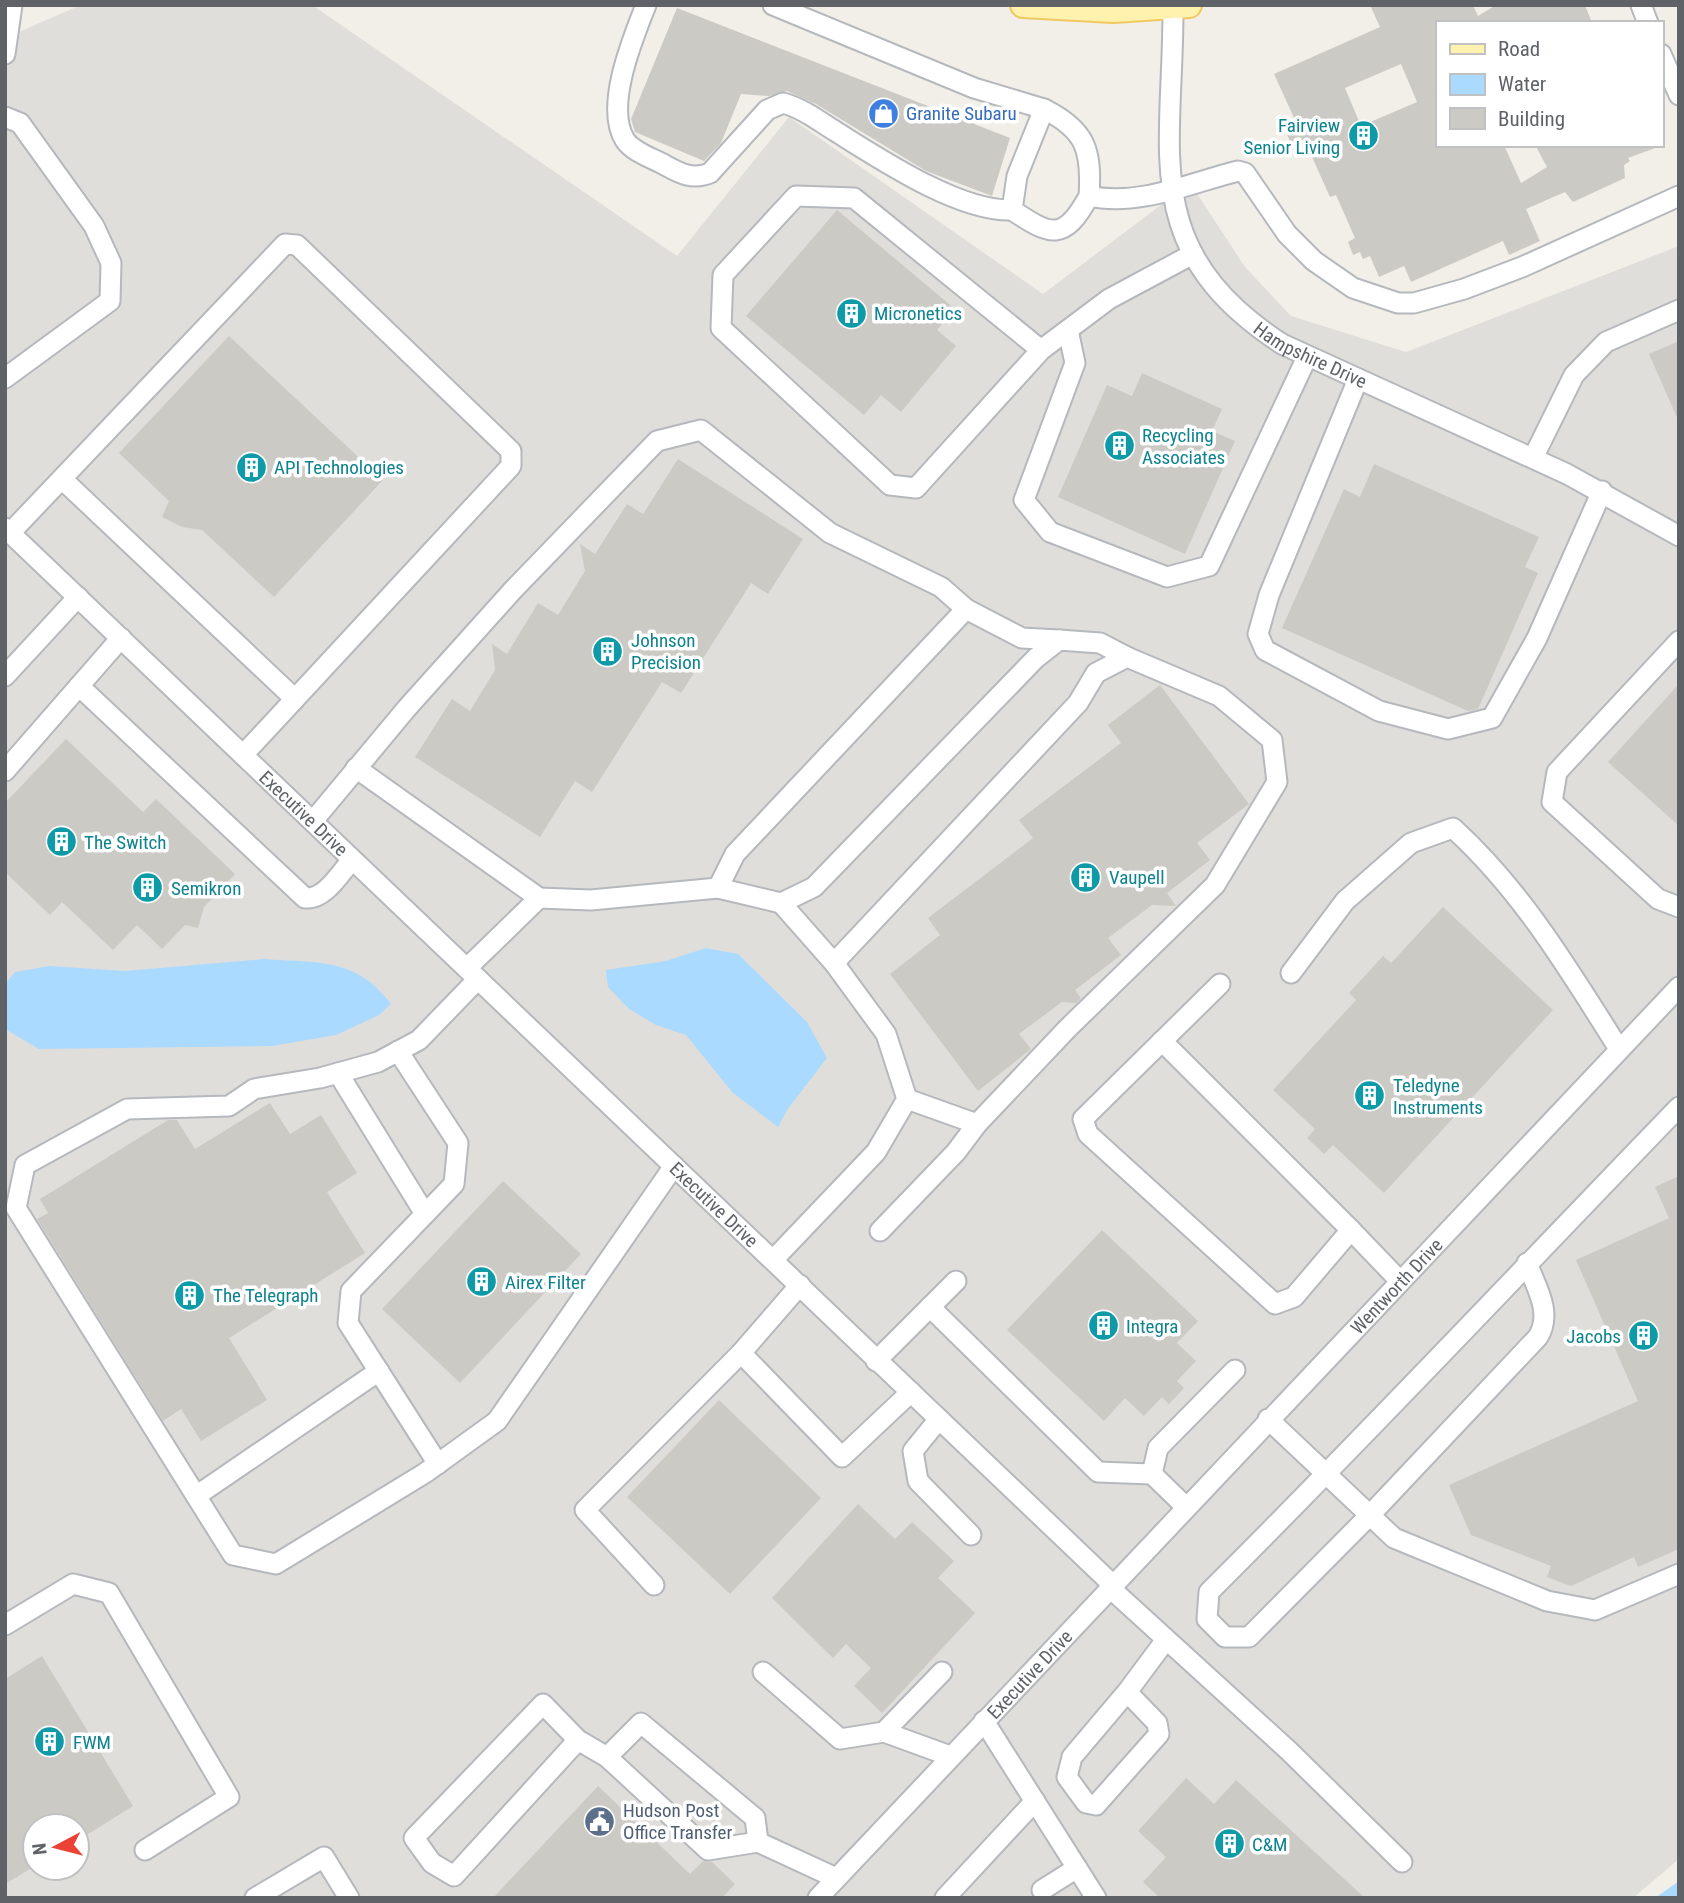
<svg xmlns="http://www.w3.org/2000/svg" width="1684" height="1903" font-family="'Roboto Condensed',sans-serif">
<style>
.industrial{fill:#e0deda;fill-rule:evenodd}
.water{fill:#aadaff}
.building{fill:#cccac5;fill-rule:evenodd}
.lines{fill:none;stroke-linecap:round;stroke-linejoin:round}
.minor-casing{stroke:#b5b8bc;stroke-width:23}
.major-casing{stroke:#f2c960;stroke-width:28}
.minor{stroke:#fff;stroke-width:19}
.major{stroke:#fff2af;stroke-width:24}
.labels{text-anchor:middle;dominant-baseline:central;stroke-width:7;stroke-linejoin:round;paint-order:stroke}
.shop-label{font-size:19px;fill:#366cbe;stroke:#fff;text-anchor:start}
.culture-label{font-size:19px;fill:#0d838f;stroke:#fff;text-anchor:start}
.street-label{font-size:19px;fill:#5f6368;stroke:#fff}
.service-label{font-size:19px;fill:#4e5e75;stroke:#fff;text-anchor:start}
</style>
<rect width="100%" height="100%" fill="#f1efe8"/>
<!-- industrial -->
<path class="industrial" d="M 81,5 L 312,5 L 677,256 L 789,117 L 1043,294 L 1190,183 L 1245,267 L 1291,316 L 1406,352 L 1679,246 L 1679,1859 L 1633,1898 L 5,1898 L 5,38 ZM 35,1826 L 77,1826 L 77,1868 L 35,1868 Z"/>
<!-- water -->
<g class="water">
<polygon points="706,948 738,954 807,1022 827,1058 787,1110 778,1127 732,1092 686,1035 656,1025 629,1009 608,987 606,970 666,961"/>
<path d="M 264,959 C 317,963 356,957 391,1004 L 379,1015 L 336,1035 L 272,1046 L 39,1049 L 5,1029 L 5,984 L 15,972 L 49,966 L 125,971 Z"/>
<polygon points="1679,1881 1679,1898 1655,1898"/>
</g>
<!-- building -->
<g class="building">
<path d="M 1370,5 L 1473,5 L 1478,16 L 1496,5 L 1585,5 L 1592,23 L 1437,23 L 1437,145 L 1504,145 L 1521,183 L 1547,167 L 1535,145 L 1658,147 L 1628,158 L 1630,161 L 1624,165 L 1625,178 L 1573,202 L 1565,192 L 1526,209 L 1540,241 L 1509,255 L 1503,241 L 1411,282 L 1404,266 L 1379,277 L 1370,256 L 1363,259 L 1360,252 L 1353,255 L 1348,242 L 1355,238 L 1336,195 L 1330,197 L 1308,148 L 1296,154 L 1284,128 L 1296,122 L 1274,74 L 1380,27 ZM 1401,64 L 1417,102 L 1361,126 L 1345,88 Z"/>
<polygon points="677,8 1010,138 992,196 926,171 816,104 787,91 769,96 741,94 721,143 704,161 635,132 631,119"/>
<polygon points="837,210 955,309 937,330 956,346 901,412 881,395 864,415 746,316"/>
<polygon points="229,336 383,480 274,597 202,530 182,527 162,517 169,501 119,453"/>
<polygon points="1679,341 1679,422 1649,354"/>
<polygon points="1142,373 1222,409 1212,431 1235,441 1185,554 1058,497 1107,385 1132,396"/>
<polygon points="678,459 803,539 768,594 751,583 681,693 662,682 592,792 575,781 540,837 415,757 452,699 470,711 495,670 492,644 507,654 538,603 558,615 585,571 580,544 595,554 627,504 643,514"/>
<polygon points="1374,464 1539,537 1525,567 1538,573 1478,709 1468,711 1282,628 1344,489 1360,497"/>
<polygon points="1679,684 1679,826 1608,762"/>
<polygon points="1160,685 1249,804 1197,843 1210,860 1167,893 1176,906 1152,905 1108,938 1121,955 1075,990 1081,998 1076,1003 1062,1002 1019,1034 1031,1049 978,1091 890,974 940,935 928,918 1033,838 1019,820 1121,743 1108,725"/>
<polygon points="66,739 143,812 156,799 235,874 204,907 198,928 185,925 162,949 137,925 113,950 62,902 50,915 5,872 5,803"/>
<polygon points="1443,907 1553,1010 1384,1193 1333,1145 1324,1154 1307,1138 1315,1129 1273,1090 1356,1000 1349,993 1383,956 1391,963"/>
<polygon points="270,1103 290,1134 321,1115 357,1173 327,1192 365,1253 229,1338 267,1400 201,1441 181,1409 163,1421 37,1219 48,1213 40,1199 168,1120 177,1120 195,1149"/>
<polygon points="1679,1176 1679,1549 1638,1567 1634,1557 1571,1586 1547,1577 1551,1566 1471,1535 1449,1485 1638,1401 1576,1260 1669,1218 1655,1187"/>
<polygon points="503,1181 581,1254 460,1383 382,1309"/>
<polygon points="1102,1230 1198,1321 1177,1343 1196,1361 1177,1381 1184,1388 1169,1404 1162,1397 1144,1416 1125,1398 1104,1421 1007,1330"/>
<polygon points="719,1400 821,1498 730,1594 627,1497"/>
<polygon points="858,1504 895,1539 912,1522 954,1561 938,1578 975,1613 882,1713 854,1686 871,1668 846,1644 833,1658 772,1598"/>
<polygon points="42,1656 133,1806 77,1841 77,1826 35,1826 35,1866 5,1884 5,1679"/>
<polygon points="1186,1778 1214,1804 1236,1780 1365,1898 1160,1898 1143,1882 1166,1857 1138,1831"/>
<polygon points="598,1786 690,1874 703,1861 712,1862 735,1884 722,1898 493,1898"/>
</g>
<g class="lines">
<defs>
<g id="minor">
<path d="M 646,5 C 633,38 604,107 625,140 C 632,151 649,157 661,163 C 678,172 691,181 710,173 L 767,110 L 783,103 C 802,108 819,121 835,131 C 880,159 959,212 1012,210"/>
<polyline points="773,5 974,88 1044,109"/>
<path id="s1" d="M 1173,5 C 1174,151 1136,249 1282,344 L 1567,474 L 1679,536"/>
<polyline points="1641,5 1648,23"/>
<polyline points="5,54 12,5"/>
<polyline points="1661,54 1679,95"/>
<polyline points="5,117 20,123 94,226 111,263 110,301 5,378"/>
<path d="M 1089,196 C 1064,242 1051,236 1012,210 L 1017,176 L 1044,109 C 1086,130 1092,150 1089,196 C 1138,207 1190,183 1238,171 L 1245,173 L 1287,234 L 1314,261 L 1353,288 L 1398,303 L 1414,303 L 1464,289 L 1522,267 L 1679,196"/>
<polyline points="1068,330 1075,363 1024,500 1050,532 1167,577 1209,566 1307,357"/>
<polyline points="1041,350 854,198 796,196 723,275 721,328 890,485 916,488 1041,350 1109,299 1193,254"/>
<polyline points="1358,379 1269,595 1258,634 1265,650 1379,711 1448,729 1492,718 1537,638 1602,491"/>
<polyline points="1533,458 1574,375 1606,342 1679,310"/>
<polyline points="62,479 295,699"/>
<path id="s2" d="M 5,528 L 1112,1584"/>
<polyline points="10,533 285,244 297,245 511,451 511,466 243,755"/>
<polyline points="966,609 1022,638 1059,640"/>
<polyline points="1679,641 1557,772 1552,802 1658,899 1679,907"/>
<polyline points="5,676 78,597"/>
<path d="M 79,686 L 305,898 C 325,900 340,873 352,860"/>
<polyline points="356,768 539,898"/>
<polyline points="5,771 121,638"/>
<polyline points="313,821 407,708 513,590 657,441 701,430 830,533 941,587 966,609 735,854 718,888"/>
<polyline points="781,903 834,963"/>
<polyline points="467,968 539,898 591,900 718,888 781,903 814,887 1036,658 1059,640 1100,643 1127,657"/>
<path d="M 1291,973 L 1345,901 L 1411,843 L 1453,828 C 1523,892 1569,970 1619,1049"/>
<polyline points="478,979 419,1040 378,1062 320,1078 254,1089 229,1106 127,1109 25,1165 16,1208 233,1555 276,1564 425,1473 497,1421 674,1166"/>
<polyline points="1220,984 1083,1119 1088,1134 1275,1304 1294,1297 1351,1230 1400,1281"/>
<polyline points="1162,1041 1351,1230"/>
<polyline points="398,1051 458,1143 454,1184 351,1291 348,1323 438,1464"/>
<polyline points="338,1073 425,1214"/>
<polyline points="907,1099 977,1124"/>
<polyline points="773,1260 876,1152 907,1099 886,1034 834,963 1078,703 1096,673 1127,657 1219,696 1272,740 1277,782 1215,885 1068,1028 977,1124 956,1152 880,1231"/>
<path d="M 1527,1263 C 1536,1287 1553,1313 1538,1337 L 1370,1515 L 1249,1637 L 1225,1637 L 1207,1619 L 1209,1592 C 1369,1433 1522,1269 1679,1107"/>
<polyline points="800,1285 741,1353 842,1457 911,1392"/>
<polyline points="930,1307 1098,1472 1152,1474"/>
<polyline points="876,1361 956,1281"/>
<polyline points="939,1419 913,1451 918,1481 971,1535"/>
<polyline points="1268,1419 1394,1538 1547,1601 1595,1610 1679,1574"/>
<polyline points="196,1496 379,1371"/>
<polyline points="1186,1507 1152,1474 1158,1448 1235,1370"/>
<polyline points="654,1585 585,1510 741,1353"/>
<polyline points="1109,1587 1289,1751 1402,1862"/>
<polyline points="5,1625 73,1584 109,1593 229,1797 145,1850"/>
<polyline points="763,1672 840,1739 884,1732 950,1756"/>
<polyline points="1127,1692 1157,1723 1159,1734 1096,1805 1086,1803 1067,1777 1072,1757 1127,1692 1165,1641"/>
<polyline points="984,1721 1096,1898"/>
<polyline points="884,1732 942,1672"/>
<polyline points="578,1740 543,1704 414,1838 432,1863 454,1876 578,1740 607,1757 708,1850 758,1842 836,1878"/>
<polyline points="607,1757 641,1723 755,1818 758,1842"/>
<polyline points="1042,1890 1077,1868"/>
<polyline points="255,1898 324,1857 349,1898"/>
<path id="s3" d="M 818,1898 L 1679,987"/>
<polyline points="945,1898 1035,1801"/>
</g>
<polyline id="major" points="1023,5 1113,10 1189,5"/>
</defs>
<!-- minor casing -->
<use href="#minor" class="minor-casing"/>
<!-- major casing -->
<use href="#major" class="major-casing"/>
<!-- minor -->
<use href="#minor" class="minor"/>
<!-- major -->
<use href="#major" class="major"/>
</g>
<!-- icons -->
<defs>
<symbol id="shop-disc" viewBox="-11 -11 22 22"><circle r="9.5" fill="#3f7fe0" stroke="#fff"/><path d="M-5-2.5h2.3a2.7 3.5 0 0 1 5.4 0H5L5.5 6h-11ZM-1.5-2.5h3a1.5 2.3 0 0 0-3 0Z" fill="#fff"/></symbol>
<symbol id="building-disc" viewBox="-11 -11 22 22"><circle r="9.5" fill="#0f9aa8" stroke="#fff"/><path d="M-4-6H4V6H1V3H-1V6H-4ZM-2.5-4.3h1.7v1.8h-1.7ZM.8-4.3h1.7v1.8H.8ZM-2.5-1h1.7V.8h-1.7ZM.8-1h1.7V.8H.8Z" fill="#fff"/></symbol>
<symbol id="civic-disc" viewBox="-11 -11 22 22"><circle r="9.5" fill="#5c6f8a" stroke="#fff"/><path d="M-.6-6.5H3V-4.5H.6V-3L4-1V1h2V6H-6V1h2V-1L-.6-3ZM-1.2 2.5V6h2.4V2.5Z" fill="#fff"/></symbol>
</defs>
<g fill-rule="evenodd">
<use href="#shop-disc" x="866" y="96" width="35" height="35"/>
<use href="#building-disc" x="1346" y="118" width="35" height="35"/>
<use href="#building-disc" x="834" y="296" width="35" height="35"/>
<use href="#building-disc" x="1102" y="428" width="35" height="35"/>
<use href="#building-disc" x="234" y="450" width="35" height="35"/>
<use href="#building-disc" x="590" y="634" width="35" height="35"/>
<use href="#building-disc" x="44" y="824" width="35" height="35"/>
<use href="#building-disc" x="1068" y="860" width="35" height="35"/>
<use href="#building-disc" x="130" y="870" width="35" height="35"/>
<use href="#building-disc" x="1352" y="1078" width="35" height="35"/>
<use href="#building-disc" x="464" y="1264" width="35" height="35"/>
<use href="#building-disc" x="172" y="1278" width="35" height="35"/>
<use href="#building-disc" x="1086" y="1308" width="35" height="35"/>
<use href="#building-disc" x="1626" y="1318" width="35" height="35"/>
<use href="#building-disc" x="32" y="1724" width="35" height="35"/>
<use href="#civic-disc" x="582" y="1804" width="35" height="35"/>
<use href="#building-disc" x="1212" y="1826" width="35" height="35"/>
</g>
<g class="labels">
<!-- shop labels -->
<g class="shop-label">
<text x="906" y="113">Granite Subaru</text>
</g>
<!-- culture labels -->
<g class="culture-label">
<text x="1340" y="125" text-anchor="end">Fairview<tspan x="1340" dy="22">Senior Living</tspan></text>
<text x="874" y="313">Micronetics</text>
<text x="1142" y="435">Recycling<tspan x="1142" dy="22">Associates</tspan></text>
<text x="274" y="467">API Technologies</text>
<text x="631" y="640">Johnson<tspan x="631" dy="22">Precision</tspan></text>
<text x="84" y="842">The Switch</text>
<text x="1109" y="877">Vaupell</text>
<text x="171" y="888">Semikron</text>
<text x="1393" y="1085">Teledyne<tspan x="1393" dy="22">Instruments</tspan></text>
<text x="505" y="1282">Airex Filter</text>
<text x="213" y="1295">The Telegraph</text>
<text x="1126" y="1326">Integra</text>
<text x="1621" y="1336" text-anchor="end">Jacobs</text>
<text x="73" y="1742">FWM</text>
<text x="1252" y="1844">C&amp;M</text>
</g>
<!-- street labels -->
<g class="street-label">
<text stroke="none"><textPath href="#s1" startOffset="411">Hampshire Drive</textPath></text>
<text stroke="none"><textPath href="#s2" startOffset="413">Executive Drive</textPath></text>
<text stroke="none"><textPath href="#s2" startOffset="980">Executive Drive</textPath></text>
<text stroke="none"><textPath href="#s3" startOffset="842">Wentworth Drive</textPath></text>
<text stroke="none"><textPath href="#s3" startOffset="308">Executive Drive</textPath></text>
</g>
<!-- service labels -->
<g class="service-label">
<text x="623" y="1810">Hudson Post<tspan x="623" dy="22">Office Transfer</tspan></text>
</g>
</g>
<!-- border -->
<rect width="1684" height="1903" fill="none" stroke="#5f6368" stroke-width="14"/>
<!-- legend -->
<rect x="1436" y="21" width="228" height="126" fill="#ffffff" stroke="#bfc1c3" stroke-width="2"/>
<rect x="1450" y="44" width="35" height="10" fill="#fff2af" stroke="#bfc1c3" stroke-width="2"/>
<text x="1498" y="56" font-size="21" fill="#5f6368">Road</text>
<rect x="1450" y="74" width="35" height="21" fill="#aadaff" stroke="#bfc1c3" stroke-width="2"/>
<text x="1498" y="91" font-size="21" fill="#5f6368">Water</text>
<rect x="1450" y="108" width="35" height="21" fill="#cccac5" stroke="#bfc1c3" stroke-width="2"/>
<text x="1498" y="126" font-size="21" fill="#5f6368">Building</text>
<!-- north arrow -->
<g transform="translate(56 1847) rotate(263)"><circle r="33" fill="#ffffff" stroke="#bfc1c3" stroke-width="2"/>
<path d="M0-5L12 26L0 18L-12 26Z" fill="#ea4335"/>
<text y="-10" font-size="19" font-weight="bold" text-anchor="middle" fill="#5f6368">N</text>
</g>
</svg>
